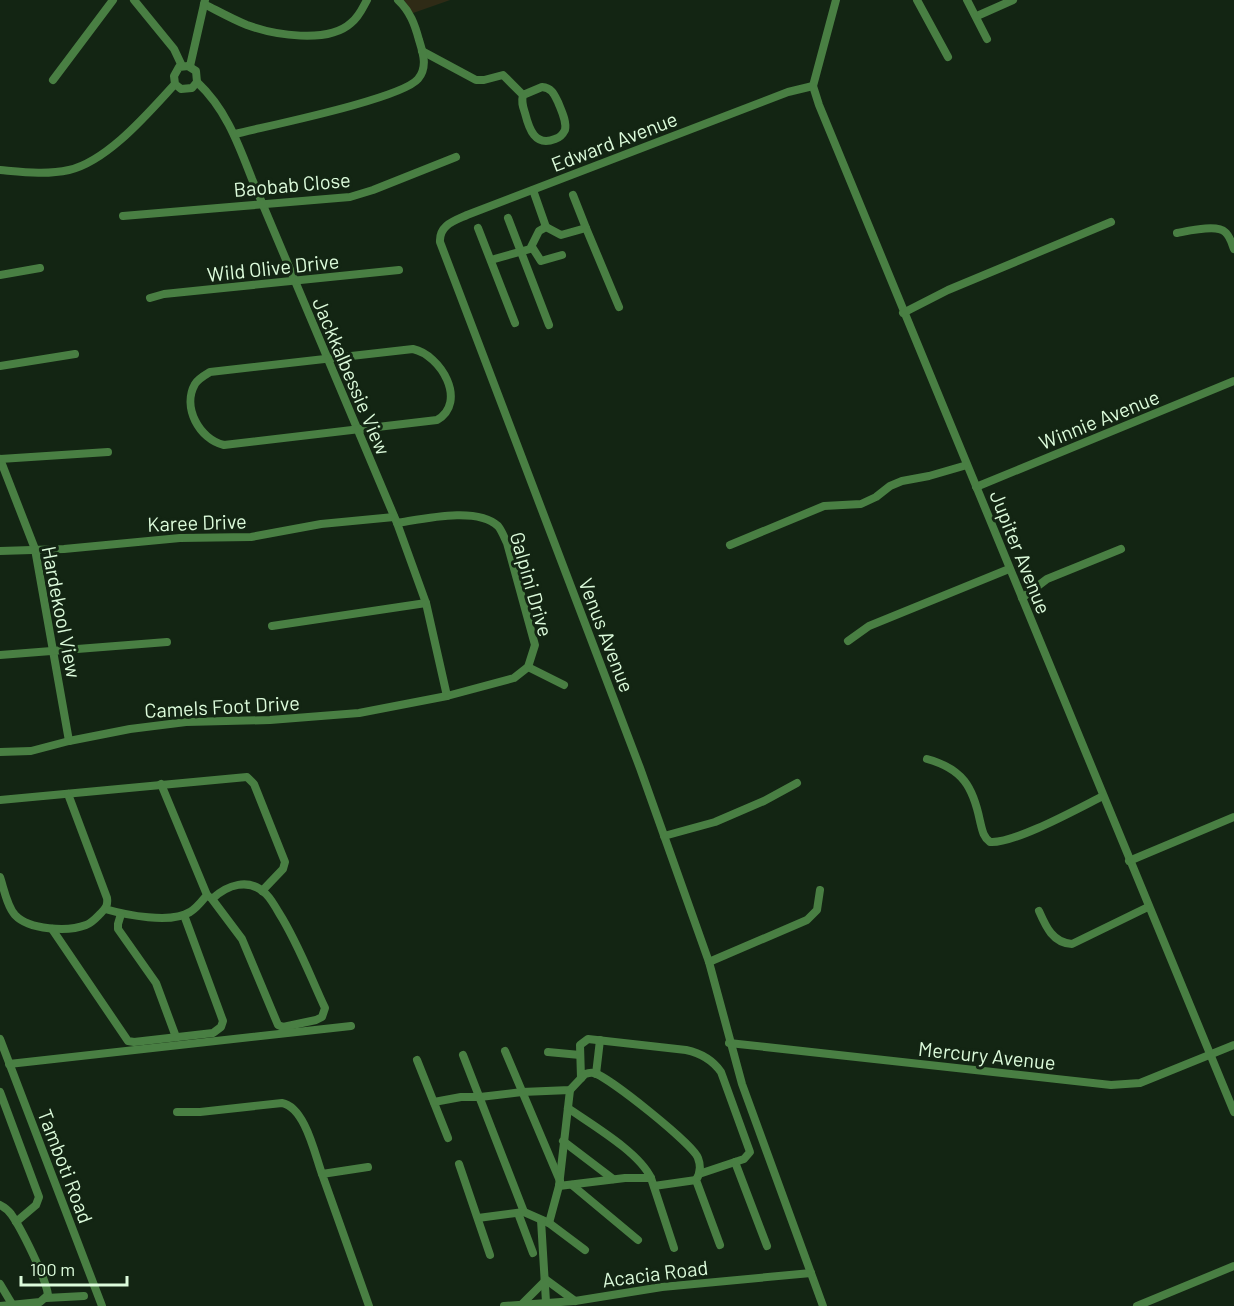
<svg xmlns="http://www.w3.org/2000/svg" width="1234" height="1306" font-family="Barlow,sans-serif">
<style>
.grass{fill:url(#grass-tufts)}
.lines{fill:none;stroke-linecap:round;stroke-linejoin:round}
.minor{stroke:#497f43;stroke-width:8}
.labels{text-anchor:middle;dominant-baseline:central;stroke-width:6;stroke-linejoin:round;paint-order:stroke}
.street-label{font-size:20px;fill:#dcfbdb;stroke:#132513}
</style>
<defs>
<pattern id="grass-tufts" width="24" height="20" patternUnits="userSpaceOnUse" patternTransform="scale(1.5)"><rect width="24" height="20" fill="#2f2b16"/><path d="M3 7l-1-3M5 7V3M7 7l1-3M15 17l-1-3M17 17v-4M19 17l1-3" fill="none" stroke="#43402c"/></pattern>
</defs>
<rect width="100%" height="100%" fill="#132513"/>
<!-- grass -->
<polygon class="grass" points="404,0 450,0 413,13"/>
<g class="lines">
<!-- minor -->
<g class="minor">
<polyline points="134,0 174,49 182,66"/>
<polyline points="836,0 813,86 819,105 1234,1112"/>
<polyline points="917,0 948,57"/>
<polyline points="967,0 987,39"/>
<path d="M 204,4 C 218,11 232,19 247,25 C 274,35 328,44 351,23 C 359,17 362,9 367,0"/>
<polyline points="977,16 1013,0"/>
<polyline points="422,51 476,80 484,80 503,75 523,95"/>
<polyline points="190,66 205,0"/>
<polyline points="53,80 113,0"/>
<path d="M 197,82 C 226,109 238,143 252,179 L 397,523 L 426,603 L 447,696"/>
<path d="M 813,86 L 788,92 L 467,215 C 454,221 439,225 440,242 L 640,768 L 709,962 L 742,1084 L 823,1306"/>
<path d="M 542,87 C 552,88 554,94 558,102 C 561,110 567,121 565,130 C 563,134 559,138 555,139 C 535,147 529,129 525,113 C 523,107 521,102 523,95 Z"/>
<path d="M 235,134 C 267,126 401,99 418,79 C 428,67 423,53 419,40 C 415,25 410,11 398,0"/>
<path d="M 0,170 C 23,172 46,175 69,170 C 108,161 149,112 175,84 L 174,76 L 179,67 L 188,66 L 196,71 L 197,82 L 192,88 L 181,89 L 175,84"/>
<polyline points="123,216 350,197 373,190 456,157"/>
<polyline points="508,218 549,325"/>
<polyline points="546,227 561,235 586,228 573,195"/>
<polyline points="478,228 515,323"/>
<polyline points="586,228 619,307"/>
<path d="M 1177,233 C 1188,231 1217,224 1225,232 C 1230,236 1232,244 1234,249"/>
<polyline points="532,247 541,261 562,255"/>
<polyline points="491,260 530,249 539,231 546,227 533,190"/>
<polyline points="0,275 40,268"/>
<polyline points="150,298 164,294 399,270"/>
<polyline points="903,313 948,290 1111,222"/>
<path d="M 413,349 C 441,355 468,402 437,420 L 224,445 C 199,439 182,407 195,384 C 198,379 205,375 210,372 Z"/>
<polyline points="0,366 75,354"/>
<polyline points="0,459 35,549 69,741"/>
<polyline points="0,459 108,452"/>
<polyline points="976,487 1234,381"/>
<polyline points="730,545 824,506 861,504 876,497 890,486 902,481 929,476 967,465"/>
<polyline points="0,551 64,549 180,538 251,537 321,524 394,517"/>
<polyline points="1022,598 1047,579 1121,549"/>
<polyline points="272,626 426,603"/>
<polyline points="848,641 869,626 1009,569"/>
<polyline points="0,655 167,642"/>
<polyline points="528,667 564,685"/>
<path d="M 0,752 L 31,751 L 69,741 L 130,729 L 186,722 L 270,720 L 359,713 L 447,696 L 514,678 L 528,667 L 535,645 L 507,543 C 504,537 502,531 498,526 C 477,506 423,519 397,523"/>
<path d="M 927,759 C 963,769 973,787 980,821 C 982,829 983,837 990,842 C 1014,844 1079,808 1103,796"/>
<polyline points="0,800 247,777 254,784 285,862 283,869 262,891"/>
<polyline points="664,836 715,822 764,801 797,783"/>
<polyline points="1129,861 1234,817"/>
<path d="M 0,877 C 4,889 7,906 15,915 C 29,930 68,932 86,925 C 92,923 96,918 101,913 C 106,908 108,905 107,898 L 68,794"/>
<path d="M 207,895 L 212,899 L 242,939 L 278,1025 L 283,1027 L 316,1020 L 322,1017 L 325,1008 C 310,976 298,943 279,913 C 275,906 271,899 266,894 C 249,877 227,885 212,899"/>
<path d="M 105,909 C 126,915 171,924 190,912 C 197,908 202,901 207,895 L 161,784"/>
<path d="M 1039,911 C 1046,927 1053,943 1072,944 L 1148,907"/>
<polyline points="121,914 118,924 118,929 156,983 176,1037"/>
<polyline points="52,929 128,1041 134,1042 213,1033 221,1027 223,1021 184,915"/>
<polyline points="709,962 807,920 817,910 820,890"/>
<polyline points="0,1039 102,1306"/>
<polyline points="729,1043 1111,1085 1140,1083 1234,1045"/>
<polyline points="505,1051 560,1181"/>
<polyline points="548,1052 580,1055"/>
<polyline points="463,1055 524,1212"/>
<polyline points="417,1060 448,1138"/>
<polyline points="9,1064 351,1026"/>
<polyline points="596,1074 600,1040"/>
<path d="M 581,1078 L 580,1045 L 588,1039 L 686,1050 C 700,1053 712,1059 721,1072 L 750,1152 L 744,1159 L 699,1174"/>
<polyline points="0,1092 39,1197 36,1205 16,1222"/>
<path d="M 434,1102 L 461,1097 L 480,1097 L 522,1092 L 570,1090 L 585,1074 C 590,1073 590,1072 594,1073 C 609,1077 694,1145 698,1158 C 701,1166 700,1174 696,1180 L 720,1245"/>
<path d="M 568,1108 C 592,1125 639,1152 651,1178 L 674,1248"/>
<path d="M 177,1112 L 200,1112 L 282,1103 C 305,1107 315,1155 322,1174"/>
<polyline points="563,1141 613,1179"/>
<polyline points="735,1162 767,1246"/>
<polyline points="459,1164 490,1255"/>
<polyline points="368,1167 322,1174 369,1306"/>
<polyline points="572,1185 638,1240"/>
<polyline points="559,1186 625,1178 651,1178"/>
<polyline points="654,1186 696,1180"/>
<path d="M 0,1205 C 4,1207 8,1210 11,1214 C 21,1228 46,1278 48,1295 L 40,1302 L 0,1306"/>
<polyline points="518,1213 533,1253"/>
<polyline points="478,1218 524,1212 549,1223 585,1250"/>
<polyline points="541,1220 546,1302"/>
<polyline points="549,1223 559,1186 570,1090"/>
<polyline points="545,1279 575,1301"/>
<polyline points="0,1284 12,1304"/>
<polyline points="46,1298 84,1296"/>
<polyline points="523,1303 545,1281"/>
<polyline points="504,1306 575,1301 662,1287 811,1273"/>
<polyline points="1137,1306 1234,1266"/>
</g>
</g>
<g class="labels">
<!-- street labels -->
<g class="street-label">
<text transform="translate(614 141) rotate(-21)">Edward Avenue</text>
<text transform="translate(292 184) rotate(-5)">Baobab Close</text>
<text transform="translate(273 267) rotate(-6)">Wild Olive Drive</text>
<text transform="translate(352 376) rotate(67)">Jackkalbessie View</text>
<text transform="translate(1099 419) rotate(-22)">Winnie Avenue</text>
<text transform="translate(197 522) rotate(-2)">Karee Drive</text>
<text transform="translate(1021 552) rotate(68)">Jupiter Avenue</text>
<text transform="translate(532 584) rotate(74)">Galpini Drive</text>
<text transform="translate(62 612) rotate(79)">Hardekool View</text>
<text transform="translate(607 635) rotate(69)">Venus Avenue</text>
<text transform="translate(222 706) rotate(-3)">Camels Foot Drive</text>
<text transform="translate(987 1055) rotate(6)">Mercury Avenue</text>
<text transform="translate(66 1166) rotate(69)">Tamboti Road</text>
<text transform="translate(655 1273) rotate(-7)">Acacia Road</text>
</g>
</g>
<!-- scale -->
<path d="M21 1276v9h106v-9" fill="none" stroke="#dcfbdb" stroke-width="3"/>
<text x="30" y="1276" font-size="18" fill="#dcfbdb" stroke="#132513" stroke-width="4.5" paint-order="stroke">100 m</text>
</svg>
